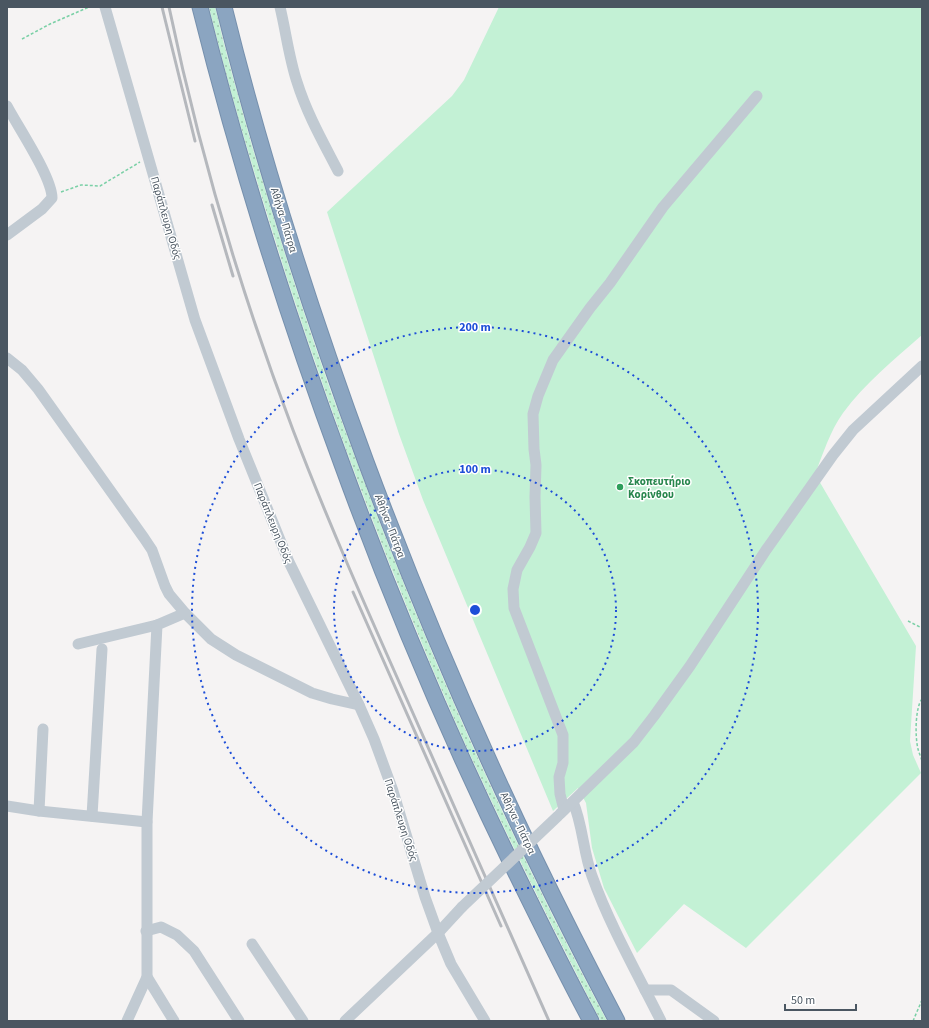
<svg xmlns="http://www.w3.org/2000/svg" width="929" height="1028" font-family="'Source Sans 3',sans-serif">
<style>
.grass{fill:url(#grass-dots)}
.pitch{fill:#c3f1d5}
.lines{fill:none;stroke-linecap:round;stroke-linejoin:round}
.highway-casing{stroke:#7690ad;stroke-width:17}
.path{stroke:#7ad0a6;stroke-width:1.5;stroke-dasharray:3 2;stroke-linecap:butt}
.minor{stroke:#c1cad2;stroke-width:11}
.highway{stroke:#8ba5c1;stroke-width:15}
.rail{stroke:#b5b8bd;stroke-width:3}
.minor-bridge{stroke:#c1cad2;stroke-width:11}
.ring{fill:none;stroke:#1d4ed8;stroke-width:2;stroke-dasharray:2 4}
.leisure-dot{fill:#2e9e5b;stroke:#fff;stroke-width:1.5}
.labels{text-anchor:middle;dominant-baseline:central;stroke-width:3;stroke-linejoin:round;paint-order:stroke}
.street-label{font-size:11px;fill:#4a5661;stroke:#fff}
.leisure-label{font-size:11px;font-weight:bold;fill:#27864d;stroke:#fff;text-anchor:start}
.centre{fill:#1d4ed8;stroke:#fff;stroke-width:2}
.ring-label{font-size:12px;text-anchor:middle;font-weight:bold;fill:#1d4ed8;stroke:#fff;stroke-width:3;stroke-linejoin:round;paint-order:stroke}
</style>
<defs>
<pattern id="grass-dots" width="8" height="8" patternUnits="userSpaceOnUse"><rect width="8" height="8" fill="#c3f1d5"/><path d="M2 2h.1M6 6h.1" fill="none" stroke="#a0c6b0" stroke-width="1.8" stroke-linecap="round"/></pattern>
</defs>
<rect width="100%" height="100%" fill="#f5f3f3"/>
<!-- grass -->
<path class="grass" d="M 209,7 L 215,7 C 225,51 238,95 250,139 C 280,241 312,342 349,441 C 422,640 507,834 607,1021 L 601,1021 L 596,1012 C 546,914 496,815 452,714 C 390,572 335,426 287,278 C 259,189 231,98 209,7 Z"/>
<!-- pitch -->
<path class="pitch" d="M 499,7 L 922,7 L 922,335 C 895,359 865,383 843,413 C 830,431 823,454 815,474 L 916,646 L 910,741 L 913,755 L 921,773 L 746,948 L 684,904 L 637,953 L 604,888 L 592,848 L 586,803 L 578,788 L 553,811 L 423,500 L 399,434 L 327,212 L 452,96 L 464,80 Z"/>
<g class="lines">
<defs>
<g id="highway">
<path d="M 200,7 C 239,163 287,316 343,467 C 393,604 450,738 514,869 C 539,920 564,971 591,1021"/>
<path d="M 224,7 C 262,161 311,313 366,462 C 416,596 471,726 533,855 C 560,911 588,966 617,1021"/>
</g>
</defs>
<!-- highway casing -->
<use href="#highway" class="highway-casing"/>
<!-- path -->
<g class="path">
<polyline points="22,39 50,24 89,7"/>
<polyline points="61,192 81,185 100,186 140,162"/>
<polyline points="908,621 922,628"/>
<path d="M 922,699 C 915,708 915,737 918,749 C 919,753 921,757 922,761"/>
<polyline points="913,1021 922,1000"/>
</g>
<!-- minor -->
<g class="minor">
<polyline points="105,7 195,320 239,439 289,562 359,705 374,739 393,791 425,897 438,933 451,964 485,1021"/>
<path d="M 280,7 C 286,32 289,58 297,82 C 307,114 323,142 338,171"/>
<path d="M 7,106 C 18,127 52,177 52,198 L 42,209 L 7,235"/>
<polyline points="7,358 22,370 38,389 144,538 152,550 165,586 169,594 185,613 211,639 236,655 312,693 332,699 359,705"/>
<polyline points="78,644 157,625"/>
<path d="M 573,802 C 583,825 583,852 592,876 C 610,926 637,973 661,1021"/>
<polyline points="7,806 39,811 147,822"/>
<polyline points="564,810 560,794 559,777 563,763 563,735 514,608 513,589 517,570 530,547 536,533 535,497 536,465 534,449 533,414 538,396 553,360 590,308 610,283 663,207 757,96"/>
<polyline points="39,811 43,729"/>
<polyline points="560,814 634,742 654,716 690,666 766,550 833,455 853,430 922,366"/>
<polyline points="92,816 102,649"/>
<polyline points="146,931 161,927 177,935 194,951 239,1021"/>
<polyline points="252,944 303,1021"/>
<polyline points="147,977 174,1021"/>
<polyline points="645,990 671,990 714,1021"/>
<polyline points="127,1021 147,977 147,822 157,625 185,613"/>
<polyline points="345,1021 438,933 462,907"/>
</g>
<!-- highway -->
<use href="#highway" class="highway"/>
<!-- rail -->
<g class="rail">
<polyline points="162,7 195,141"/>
<path d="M 169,7 C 199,151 241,293 293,430 C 328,522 368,612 408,702 C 455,808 502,915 549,1021"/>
<polyline points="212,205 233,276"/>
<polyline points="353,592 501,926"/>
</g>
<!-- minor-bridge -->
<polyline class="minor-bridge" points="462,907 558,816"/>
</g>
<!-- distance rings -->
<g class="ring">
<circle cx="475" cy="610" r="141"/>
<circle cx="475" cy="610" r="283"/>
</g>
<!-- markers -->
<circle class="leisure-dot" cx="620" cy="487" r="4"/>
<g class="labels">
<!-- street labels -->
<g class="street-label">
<text transform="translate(166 218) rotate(74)">Παράπλευρη Οδός</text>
<text transform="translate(284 220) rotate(73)">Αθήνα - Πάτρα</text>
<text transform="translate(273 523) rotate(68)">Παράπλευρη Οδός</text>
<text transform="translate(390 526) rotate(69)">Αθήνα - Πάτρα</text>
<text transform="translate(401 820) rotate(72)">Παράπλευρη Οδός</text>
<text transform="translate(518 823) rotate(64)">Αθήνα - Πάτρα</text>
</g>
<!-- leisure labels -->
<g class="leisure-label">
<text x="628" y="481">Σκοπευτήριο<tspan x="628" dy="13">Κορίνθου</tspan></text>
</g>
</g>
<circle cx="475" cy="610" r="6" class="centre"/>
<g class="ring-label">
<text x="475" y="331">200 m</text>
<text x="475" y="473">100 m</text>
</g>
<!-- border -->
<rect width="929" height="1028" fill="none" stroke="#4a5661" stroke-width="16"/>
<!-- scale -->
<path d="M785 1004v6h71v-6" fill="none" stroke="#4a5661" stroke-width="2"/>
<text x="791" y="1004" font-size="12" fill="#4a5661" stroke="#ffffff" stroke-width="3" paint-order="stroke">50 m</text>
</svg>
